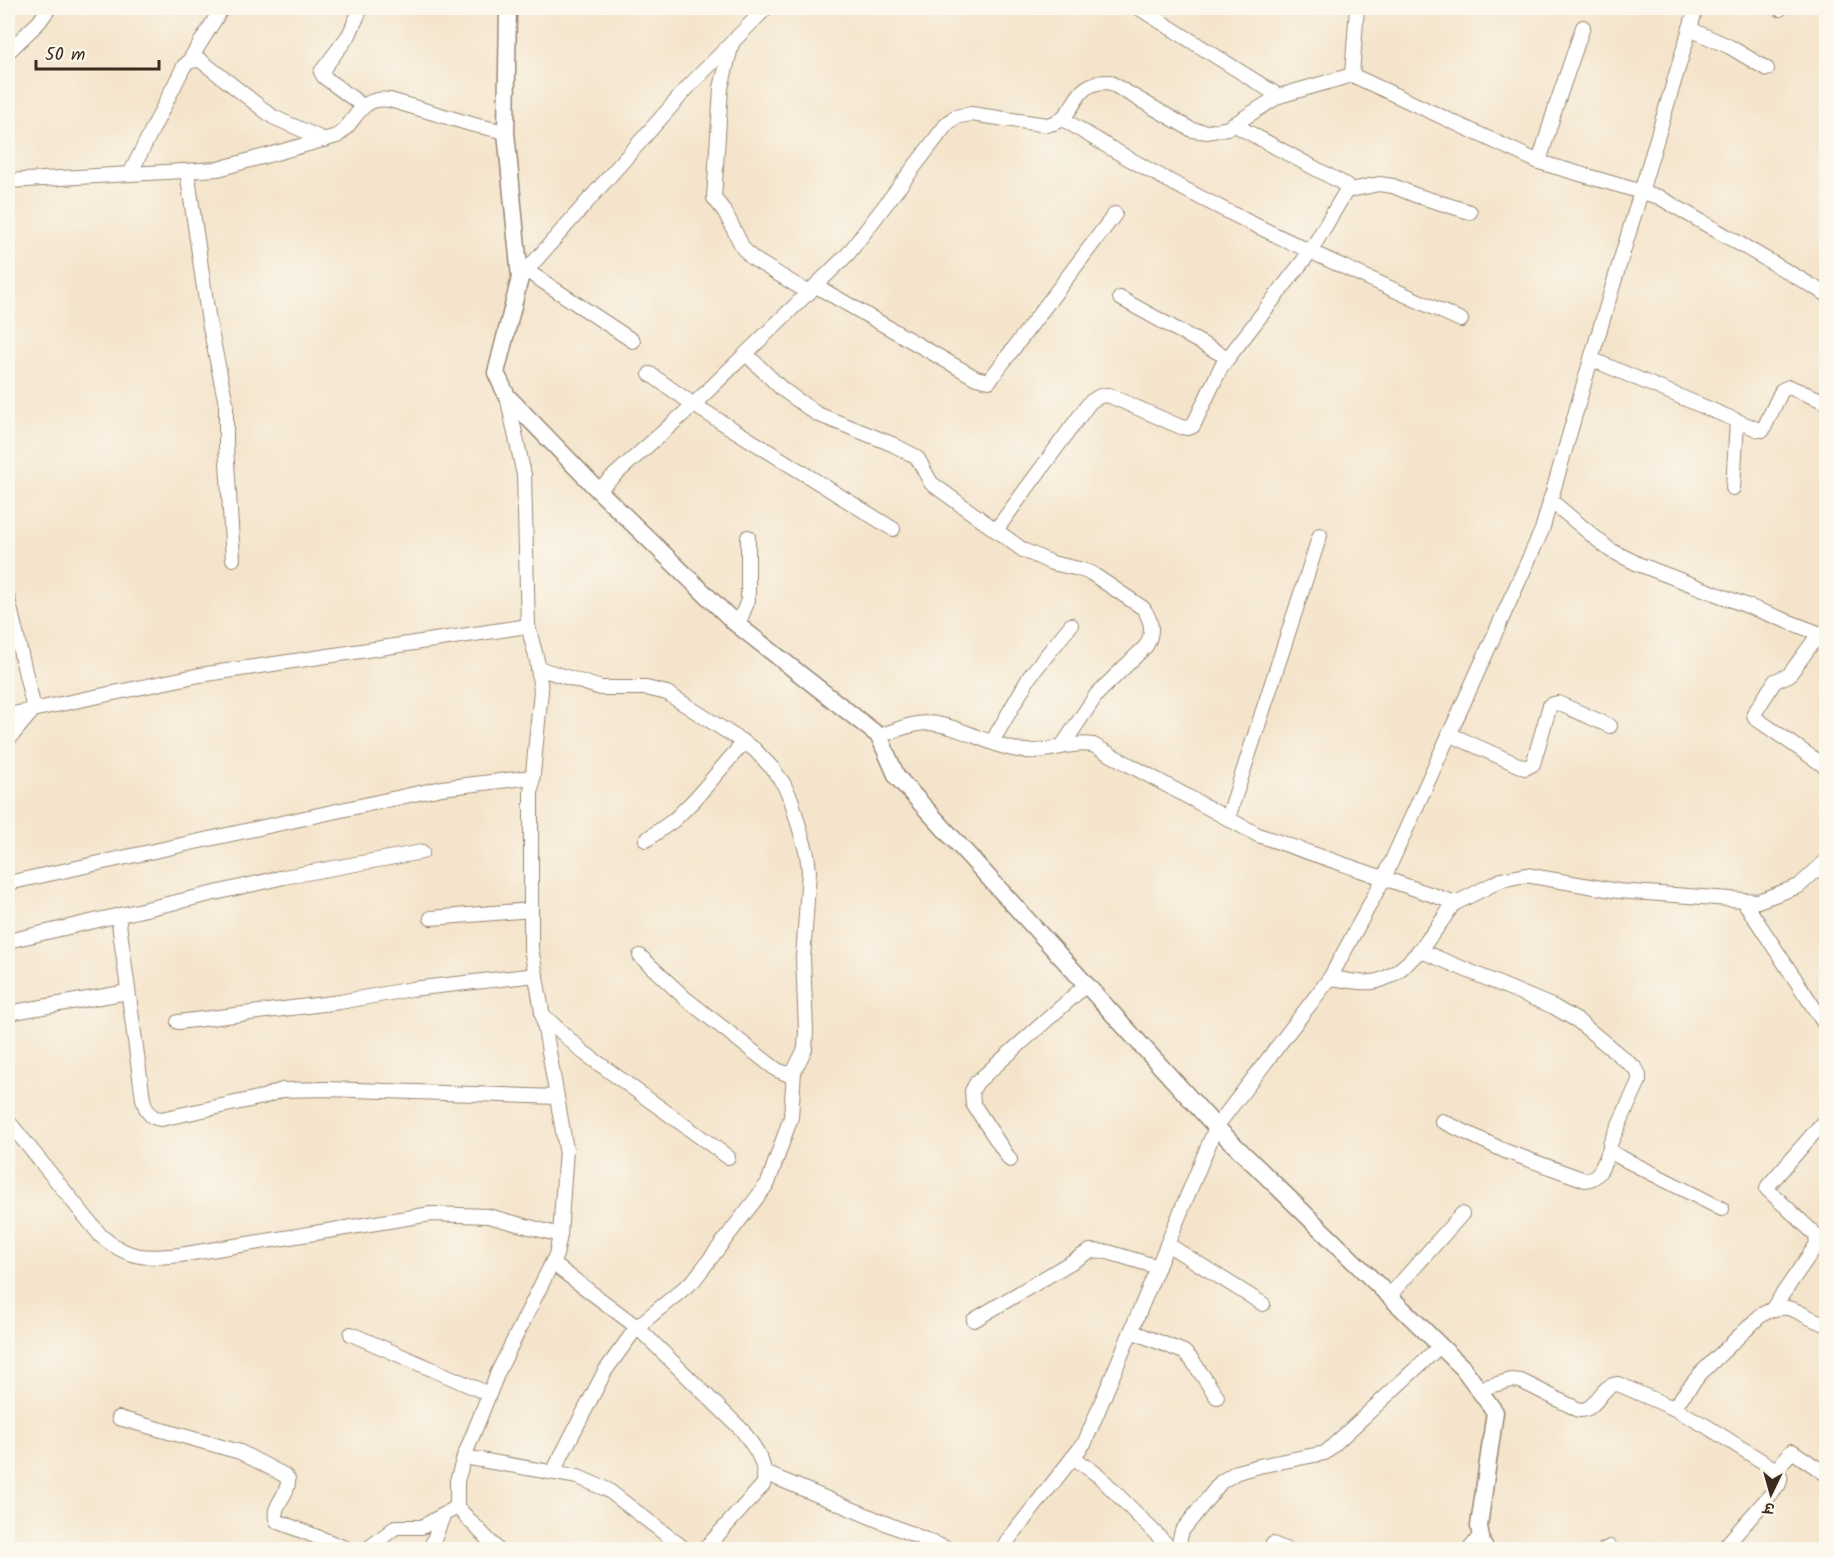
<svg xmlns="http://www.w3.org/2000/svg" width="1834" height="1557" font-family="Kalam,'Playpen Sans Deva',sans-serif">
<style>
.lines{fill:none;stroke-linecap:round;stroke-linejoin:round}
.minor-casing{stroke:#988774;stroke-width:16}
.tertiary-casing{stroke:#988774;stroke-width:19}
.minor{stroke:#fff;stroke-width:14}
.tertiary{stroke:#fff;stroke-width:16}
</style>
<rect width="100%" height="100%" fill="#fbf7ec"/>
<filter id="ink" filterUnits="userSpaceOnUse"><feTurbulence type="fractalNoise" baseFrequency=".0167" numOctaves="2"/><feDisplacementMap in="SourceGraphic" scale="12" xChannelSelector="R" yChannelSelector="G"/><feConvolveMatrix kernelMatrix="1 2 1 2 8 2 1 2 1" color-interpolation-filters="sRGB"/></filter>
<filter id="wash" filterUnits="userSpaceOnUse"><feTurbulence type="fractalNoise" baseFrequency=".008" numOctaves="4" result="noise"/><feDisplacementMap in="SourceGraphic" scale="24" xChannelSelector="R" yChannelSelector="G"/><feGaussianBlur stdDeviation="1.35" result="paint"/><feColorMatrix in="noise" values="0 0 0 0 0 0 0 0 0 0 0 0 0 0 0 0 0 1.4 0 .05"/><feComposite in="paint" operator="in"/></filter>
<g filter="url(#wash)">
<rect width="100%" height="100%" fill="#f4e4cb"/>
</g>
<g filter="url(#ink)">
<g class="lines">
<defs>
<g id="minor">
<polyline points="361,8 349,35 321,72 324,77 363,106"/>
<polyline points="1139,8 1279,96 1352,75 1539,162 1659,197 1826,294"/>
<polyline points="1778,8 1780,9"/>
<polyline points="1690,29 1730,47 1767,69"/>
<polyline points="732,43 721,88 714,198 725,212 743,248 752,258 809,293"/>
<polyline points="8,52 39,22 49,8"/>
<polyline points="189,61 222,8"/>
<polyline points="1352,75 1357,8"/>
<path d="M 1063,119 C 1189,199 1325,259 1461,320"/>
<polyline points="1539,162 1556,106 1583,27"/>
<polyline points="187,171 209,322 226,404 226,446 233,559"/>
<path d="M 130,174 L 184,66 C 189,61 193,60 200,60 L 273,117 L 325,140"/>
<path d="M 8,181 L 218,169 L 337,136 C 358,121 358,96 390,100 L 474,125 L 506,132"/>
<polyline points="1346,191 1379,184 1393,186 1415,195 1470,212"/>
<polyline points="527,271 633,341"/>
<polyline points="520,278 690,85 766,8"/>
<polyline points="816,286 976,378 989,381 1115,214"/>
<polyline points="1120,298 1228,358"/>
<path d="M 746,354 L 782,389 L 817,414 L 892,444 L 913,455 L 918,459 L 931,483 L 1023,550 L 1052,563 L 1079,569 L 1091,573 L 1143,608 C 1152,621 1154,632 1146,646 L 1097,694 L 1062,746"/>
<polyline points="1591,359 1759,430 1763,430 1782,390 1789,387 1826,402"/>
<polyline points="650,374 694,405 893,529"/>
<polyline points="1733,488 1737,421"/>
<path d="M 598,490 L 690,408 L 848,254 L 946,125 L 955,117 L 971,114 L 1047,125 C 1081,118 1068,81 1109,82 L 1192,130 L 1208,132 L 1228,128 L 1279,96"/>
<polyline points="1550,500 1610,550 1638,564 1826,636"/>
<polyline points="996,530 1090,402 1100,396 1108,395 1181,427 1188,428 1193,426 1221,367 1310,252 1346,191 1346,185 1233,124"/>
<polyline points="8,599 34,709 8,740"/>
<polyline points="738,625 748,600 748,537"/>
<polyline points="1819,634 1789,675 1775,681 1754,714 1755,718 1826,767"/>
<polyline points="538,668 601,688 646,688 667,693 754,749 772,768 783,783 791,799 807,854 809,871 803,958 806,1030 805,1049 794,1071 787,1074 777,1070 686,999 640,956"/>
<polyline points="8,715 200,675 528,626"/>
<polyline points="1449,734 1525,768 1533,764 1550,705 1558,703 1610,726"/>
<path d="M 879,736 C 894,731 911,723 928,723 C 961,725 992,748 1025,751 C 1047,754 1068,741 1093,745 L 1258,835 L 1456,903 L 1501,880 L 1526,875 L 1618,891 L 1758,901 L 1799,886 L 1826,861"/>
<polyline points="992,742 1030,676 1071,625"/>
<polyline points="1228,818 1320,535"/>
<polyline points="646,840 674,820 695,799 744,742"/>
<polyline points="8,883 442,788 532,777"/>
<polyline points="1743,900 1826,1026"/>
<path d="M 118,916 L 143,1099 C 146,1110 149,1118 161,1119 L 263,1097 L 282,1090 L 326,1089 L 557,1097"/>
<polyline points="431,918 531,910"/>
<polyline points="8,941 284,877 422,852"/>
<polyline points="1419,950 1554,1007 1578,1021 1636,1069 1639,1075 1639,1081 1610,1144 1610,1149 1614,1154 1722,1209"/>
<path d="M 1330,978 C 1343,979 1359,984 1372,982 C 1408,977 1435,929 1455,902"/>
<polyline points="8,1013 128,992"/>
<polyline points="542,1014 583,1052 728,1157"/>
<polyline points="178,1022 340,1002 412,989 536,975"/>
<path d="M 8,1121 L 101,1236 C 128,1259 146,1259 180,1255 L 431,1214 L 488,1216 L 560,1235"/>
<path d="M 1442,1121 L 1505,1151 L 1585,1180 C 1601,1179 1604,1162 1610,1149"/>
<polyline points="1010,1160 973,1104 972,1091 977,1082 1086,985"/>
<polyline points="1167,1244 1263,1304"/>
<path d="M 552,1263 L 637,1327 L 742,1430 C 753,1445 769,1465 763,1485 L 704,1550"/>
<polyline points="1389,1296 1462,1214"/>
<polyline points="1773,1308 1817,1244 1816,1235 1767,1189 1768,1186 1826,1119"/>
<polyline points="974,1320 1090,1251 1108,1252 1158,1267"/>
<polyline points="1131,1331 1184,1352 1192,1360 1217,1397"/>
<polyline points="351,1334 489,1394"/>
<path d="M 1478,1389 L 1512,1380 L 1521,1381 L 1579,1410 C 1598,1411 1599,1385 1618,1384 L 1673,1408 L 1706,1426 L 1776,1470 C 1782,1476 1781,1479 1778,1486 L 1722,1550"/>
<path d="M 1673,1408 L 1700,1374 L 1761,1315 C 1792,1297 1798,1317 1826,1324"/>
<path d="M 119,1418 L 240,1452 L 284,1475 L 288,1479 C 290,1495 270,1506 277,1521 L 350,1550"/>
<polyline points="464,1457 578,1477 608,1490 686,1550"/>
<polyline points="1073,1457 1099,1476 1172,1550"/>
<polyline points="1776,1470 1792,1451 1826,1474"/>
<polyline points="553,1472 605,1371 637,1327 694,1280 768,1183 791,1117 794,1071"/>
<polyline points="765,1473 950,1550"/>
<polyline points="1273,1544 1287,1550"/>
<polyline points="366,1550 396,1527 422,1527 457,1507"/>
<polyline points="430,1550 443,1516"/>
<polyline points="498,1550 457,1507 457,1481 464,1457 498,1372 556,1255 560,1235 566,1149 531,948 531,794 541,691 537,660 528,626 524,475 507,396"/>
<polyline points="1003,1550 1008,1540 1085,1442 1216,1127 1330,978 1384,878 1542,530 1591,359 1696,8"/>
<polyline points="1177,1550 1182,1531 1221,1482 1237,1472 1259,1466 1325,1453 1440,1346"/>
<polyline points="1469,1550 1480,1536"/>
<polyline points="1604,1550 1610,1547"/>
</g>
<polyline id="tertiary" points="508,8 506,132 520,278 496,373 507,396 598,490 735,623 879,736 897,777 1216,1127 1463,1368 1495,1412 1479,1526 1482,1544 1486,1550"/>
</defs>
<!-- minor casing -->
<use href="#minor" class="minor-casing"/>
<!-- tertiary casing -->
<use href="#tertiary" class="tertiary-casing"/>
<!-- minor -->
<use href="#minor" class="minor"/>
<!-- tertiary -->
<use href="#tertiary" class="tertiary"/>
</g>
</g>
<!-- margin -->
<rect width="1834" height="1557" fill="none" stroke="#fbf7ec" stroke-width="30"/>
<!-- north arrow -->
<g transform="translate(1771 1494) rotate(185)" stroke="#fbf7ec" stroke-width="4.5" paint-order="stroke">
<path d="M0-4.5L10 22L0 15L-10 22Z" fill="#3b2a1e"/>
<text y="-9" font-size="16" font-weight="bold" text-anchor="middle" fill="#3b2a1e">उ</text>
</g>
<!-- scale -->
<path d="M36 60v9h123v-9" fill="none" stroke="#3b2a1e" stroke-width="3"/>
<text x="45" y="60" font-size="18" fill="#3b2a1e" stroke="#fbf7ec" stroke-width="4.5" paint-order="stroke">50 m</text>
</svg>
